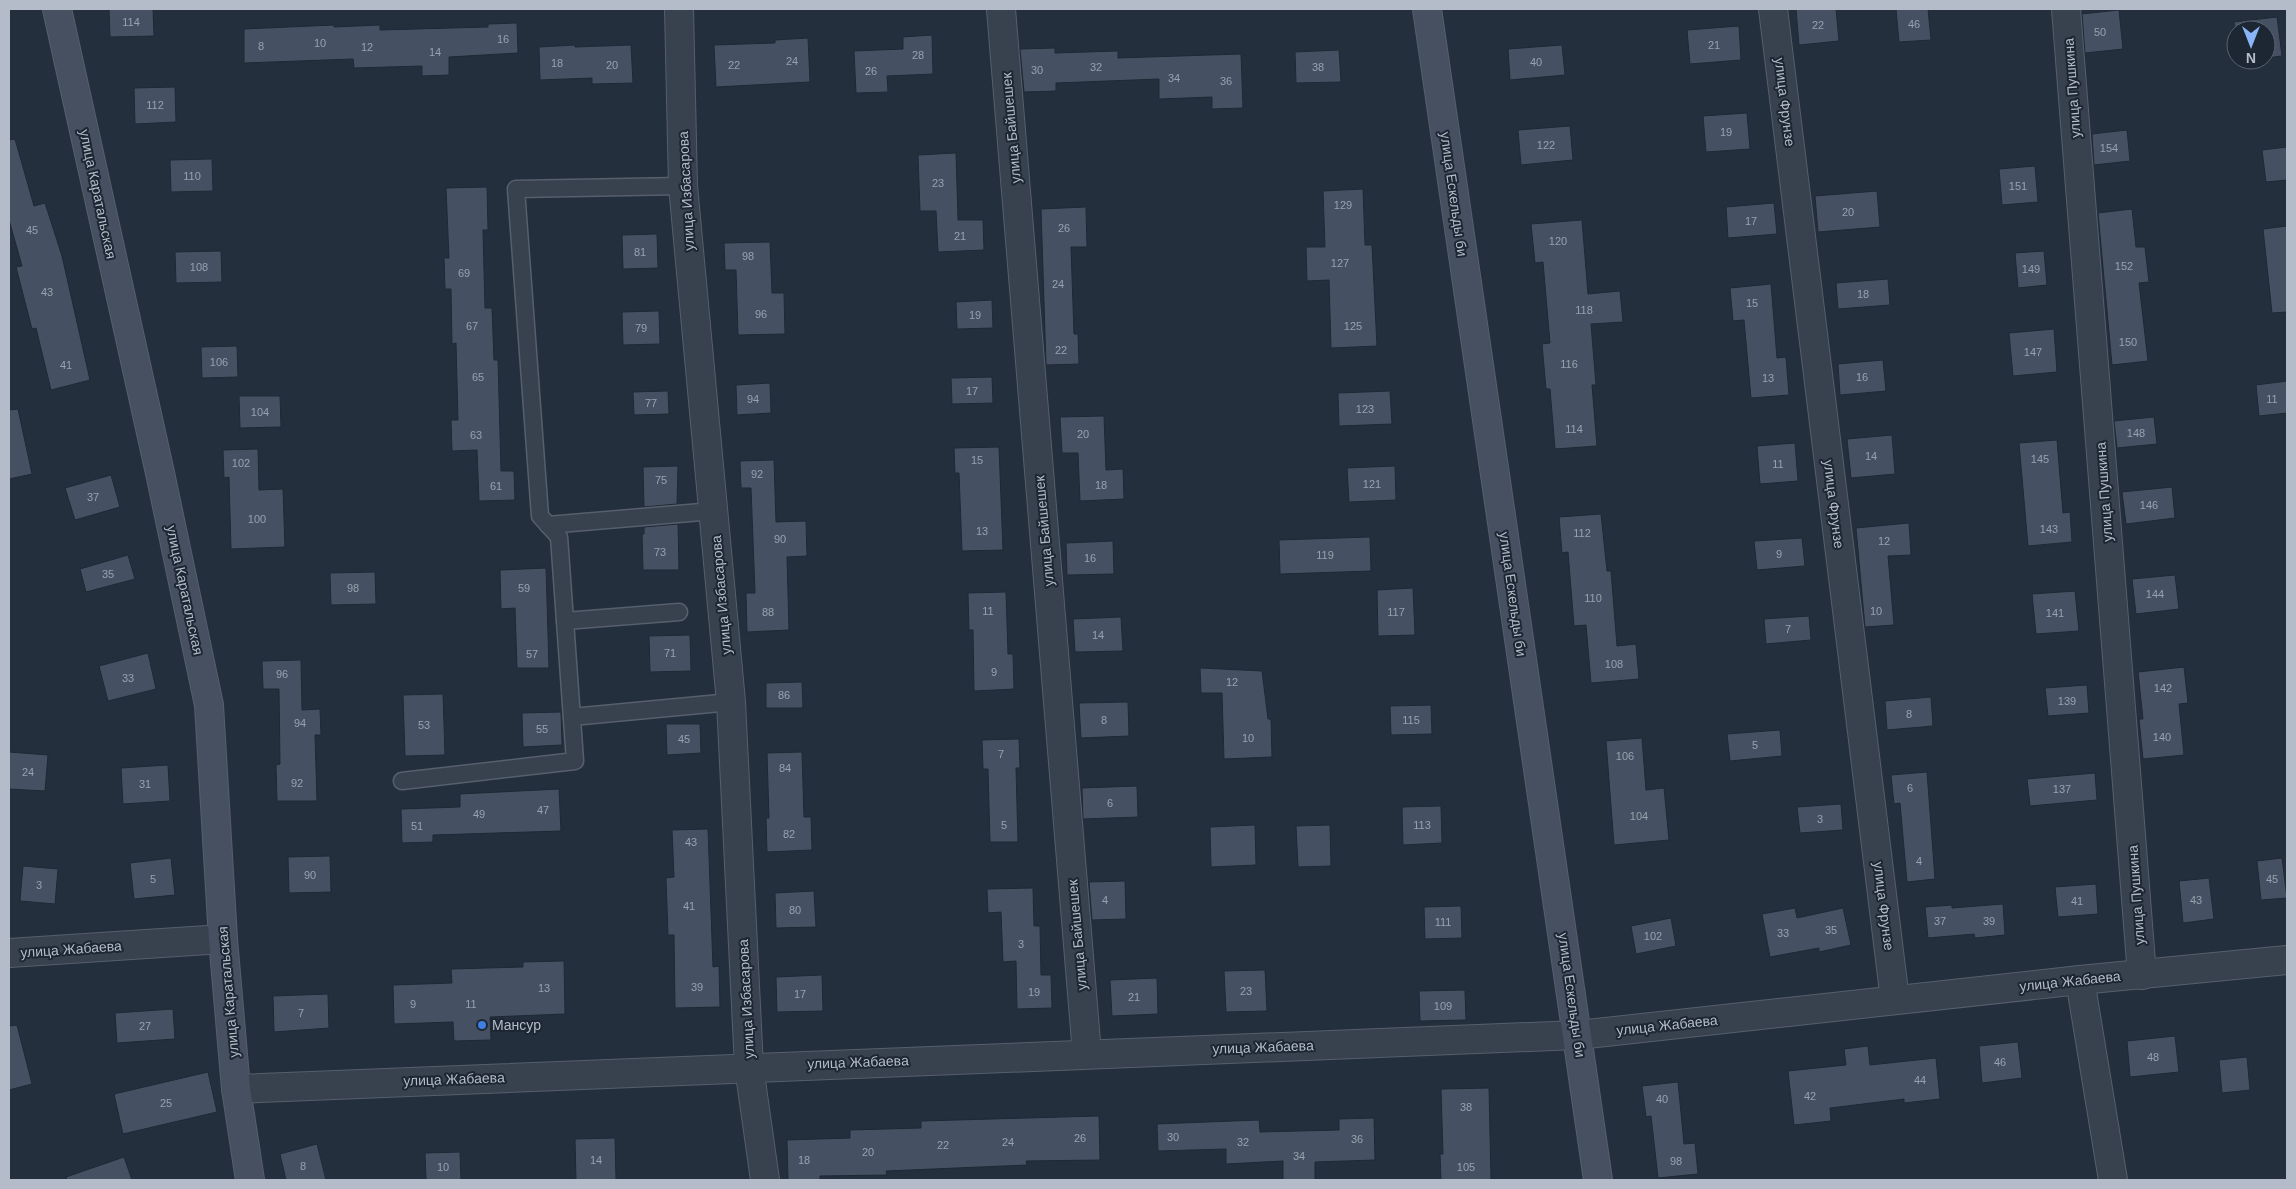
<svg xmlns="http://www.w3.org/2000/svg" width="2296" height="1189" font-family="Arial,sans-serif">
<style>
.building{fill:#455162;stroke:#1f2835}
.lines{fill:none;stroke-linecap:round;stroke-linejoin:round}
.lane-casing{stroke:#565f6c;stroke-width:19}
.street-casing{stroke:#565f6c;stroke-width:30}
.secondary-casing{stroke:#565f6c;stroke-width:30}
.lane{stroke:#38414e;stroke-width:16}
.street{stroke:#38414e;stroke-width:28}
.secondary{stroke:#465061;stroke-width:28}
.shop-dot{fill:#3f7fe0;stroke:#1d2633;stroke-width:2}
.labels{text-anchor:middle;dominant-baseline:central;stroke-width:4;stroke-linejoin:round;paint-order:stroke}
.number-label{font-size:11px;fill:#98a1af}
.street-label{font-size:14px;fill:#b4bcc9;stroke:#1d2633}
.poi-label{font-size:14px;fill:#b4bcc9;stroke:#1d2633;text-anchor:start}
</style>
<rect width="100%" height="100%" fill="#242f3e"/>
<!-- building -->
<g class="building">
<polygon points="109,9 153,9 154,36 110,37"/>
<polygon points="1796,9 1836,9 1839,41 1799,45"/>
<polygon points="1896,9 1928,9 1931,40 1899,42"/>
<polygon points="2119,10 2123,49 2085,53 2082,14"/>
<polygon points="2277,17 2282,56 2266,58 2266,30 2236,30 2236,47 2234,22"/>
<polygon points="517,23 518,53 449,57 449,75 422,76 422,66 354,68 353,59 244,63 244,29 334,25 334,27 380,25 380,30 488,27 488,24"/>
<polygon points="1739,26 1741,60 1690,64 1687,30"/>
<polygon points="932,35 933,74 887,76 888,92 856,93 854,51 903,49 903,37"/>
<polygon points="808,38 810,82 716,87 714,45 775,43 775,40"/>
<polygon points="575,45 575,47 631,45 633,83 592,84 592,78 540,80 539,47"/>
<polygon points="1562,45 1565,75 1510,80 1508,49"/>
<polygon points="1055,48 1055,53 1118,51 1118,58 1241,54 1243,108 1212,109 1212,97 1159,99 1159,79 1056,83 1056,91 1024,92 1020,49"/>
<polygon points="1339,50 1341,82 1296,83 1295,52"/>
<polygon points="175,87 176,122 135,124 134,88"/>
<polygon points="1747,113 1750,149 1706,152 1703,116"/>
<polygon points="1570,126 1573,160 1521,165 1518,130"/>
<polygon points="2127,130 2130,161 2094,165 2092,134"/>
<polygon points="15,139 34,206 45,203 62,256 90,380 51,390 36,328 32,329 16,267 22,266 9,220 9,140"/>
<polygon points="2287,147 2287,180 2266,182 2262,150"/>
<polygon points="956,153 958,220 983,220 984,250 938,252 936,211 920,211 918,155"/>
<polygon points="212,159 213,191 171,192 170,160"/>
<polygon points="2035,166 2038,202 2002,205 1999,169"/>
<polygon points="487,187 488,230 483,230 485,308 492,308 494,360 498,360 501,471 514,471 515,500 479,501 477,450 452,451 451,420 458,420 456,343 452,344 451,289 445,289 444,258 449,258 446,188"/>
<polygon points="1363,189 1365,245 1372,245 1377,346 1331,348 1329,280 1307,281 1306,247 1325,247 1323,191"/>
<polygon points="1877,191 1880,227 1818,232 1815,196"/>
<polygon points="1774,203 1777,234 1728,238 1726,207"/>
<polygon points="1086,207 1087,247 1071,247 1074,334 1078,334 1079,364 1046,365 1041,209"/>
<polygon points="2132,209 2136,247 2145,247 2149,282 2139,283 2148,361 2112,365 2098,213"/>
<polygon points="1582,220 1588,294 1620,291 1623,322 1591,324 1596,385 1592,385 1597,446 1555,449 1550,389 1546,389 1542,344 1550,343 1543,262 1535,263 1531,224"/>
<polygon points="2287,226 2287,312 2272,313 2263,229"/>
<polygon points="657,234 658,268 623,269 622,235"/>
<polygon points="770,242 772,293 784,293 785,334 738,335 736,270 725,270 724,243"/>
<polygon points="221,251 222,282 176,283 175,252"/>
<polygon points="2044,251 2047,285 2018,288 2015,253"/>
<polygon points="1888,279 1890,305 1838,309 1836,283"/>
<polygon points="1771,284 1777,358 1786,357 1789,395 1751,398 1744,320 1733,321 1730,288"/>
<polygon points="992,300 993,328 957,329 956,302"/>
<polygon points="659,311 660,344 623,345 622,312"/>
<polygon points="2054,329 2057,372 2013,376 2009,333"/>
<polygon points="237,346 238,377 202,378 201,347"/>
<polygon points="1883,360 1886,391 1840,395 1838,364"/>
<polygon points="992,377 993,403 952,404 951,378"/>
<polygon points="2287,381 2287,413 2259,416 2256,385"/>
<polygon points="770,383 771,413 737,415 736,385"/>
<polygon points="668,391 669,414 634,415 633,392"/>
<polygon points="1390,391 1392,424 1339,426 1338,393"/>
<polygon points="239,396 280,396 281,427 240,428"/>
<polygon points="18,409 32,474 9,479 9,410"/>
<polygon points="1104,416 1106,470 1123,469 1124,499 1080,501 1078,453 1062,453 1060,417"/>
<polygon points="2154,417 2157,444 2117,448 2114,421"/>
<polygon points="1892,435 1895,474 1851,478 1847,439"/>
<polygon points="2057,440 2063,513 2070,512 2072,542 2028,546 2019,443"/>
<polygon points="1795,443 1798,481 1760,484 1757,446"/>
<polygon points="999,447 1003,550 962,551 959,473 955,473 954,448"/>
<polygon points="258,449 259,490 283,489 285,547 231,549 229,477 224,478 223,450"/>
<polygon points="774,460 776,522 806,521 807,556 787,557 789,630 747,632 746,593 755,593 751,488 741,488 740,461"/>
<polygon points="678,466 677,504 644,507 643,467"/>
<polygon points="1395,466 1396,500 1349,502 1347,468"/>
<polygon points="111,475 120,507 75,520 65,488"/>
<polygon points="2172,487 2175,518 2126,524 2122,492"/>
<polygon points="1601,514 1607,571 1611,571 1617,646 1636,644 1639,679 1591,683 1586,625 1574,626 1568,552 1562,553 1559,517"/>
<polygon points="1909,523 1911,555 1888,556 1894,625 1865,627 1856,528"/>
<polygon points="678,524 679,570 643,570 642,534 644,534 644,527"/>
<polygon points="1370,537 1371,571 1280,574 1279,540"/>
<polygon points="1802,538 1805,566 1757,570 1754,541"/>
<polygon points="1113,541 1114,574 1067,575 1066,543"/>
<polygon points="128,555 135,579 86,592 80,569"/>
<polygon points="546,568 549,668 517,668 515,608 501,609 500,570"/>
<polygon points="375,572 376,604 331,605 330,573"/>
<polygon points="2175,575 2179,609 2136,614 2132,579"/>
<polygon points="1413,588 1415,635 1378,636 1377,590"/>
<polygon points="2075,591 2079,631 2036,634 2032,594"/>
<polygon points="1006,592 1008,654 1013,654 1014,689 974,691 973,630 969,630 968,593"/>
<polygon points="1809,616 1811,640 1766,644 1764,619"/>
<polygon points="1121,617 1123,651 1075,652 1073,619"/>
<polygon points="690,635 691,671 650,672 649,636"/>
<polygon points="148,653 156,689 108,701 99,666"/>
<polygon points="301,660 302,710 320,709 321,735 315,735 317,801 277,801 276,765 280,764 279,689 263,689 262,661"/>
<polygon points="2184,667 2188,703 2179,704 2184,755 2143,759 2139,719 2143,719 2138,672"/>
<polygon points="1200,668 1262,671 1268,719 1271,719 1272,757 1224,759 1222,693 1201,693"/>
<polygon points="802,682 803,708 766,708 766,683"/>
<polygon points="2087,685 2089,713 2048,716 2045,688"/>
<polygon points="443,694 445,755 405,756 403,695"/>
<polygon points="1931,697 1933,726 1887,730 1885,701"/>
<polygon points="1128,702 1129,736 1081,738 1079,703"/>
<polygon points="1431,705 1432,734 1391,735 1390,706"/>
<polygon points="561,712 562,745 523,747 522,713"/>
<polygon points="666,724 700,724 701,753 667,755"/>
<polygon points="1780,730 1782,756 1730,761 1727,734"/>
<polygon points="1642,738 1646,790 1664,788 1669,840 1614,845 1606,741"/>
<polygon points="1019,739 1020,768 1016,768 1018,842 990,842 988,769 983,769 982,740"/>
<polygon points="9,752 48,755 45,791 9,789"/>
<polygon points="802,752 804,817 811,817 812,850 767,852 766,818 769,818 767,753"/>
<polygon points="168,765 170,801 123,804 121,768"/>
<polygon points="1927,772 1935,879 1907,882 1900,803 1894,804 1891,775"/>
<polygon points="2095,773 2097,800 2030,806 2027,779"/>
<polygon points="1137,786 1138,817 1083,819 1082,788"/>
<polygon points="559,789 561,831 433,835 433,842 402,843 401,809 460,807 460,794"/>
<polygon points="1841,804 1843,830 1800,833 1797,807"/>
<polygon points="1441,806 1442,843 1403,845 1402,807"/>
<polygon points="1255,825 1256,865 1211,867 1210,827"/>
<polygon points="1330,825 1331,866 1298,867 1296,826"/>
<polygon points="708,829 713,967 719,966 720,1007 675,1008 674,935 668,935 666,878 674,877 672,830"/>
<polygon points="330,856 331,892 289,893 288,857"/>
<polygon points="171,858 175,895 134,899 130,863"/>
<polygon points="2282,858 2287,898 2261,900 2257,861"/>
<polygon points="23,866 58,869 55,904 20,901"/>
<polygon points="2209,878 2214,919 2183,923 2179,881"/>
<polygon points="1125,881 1126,919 1092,920 1089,882"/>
<polygon points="2096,884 2098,914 2058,917 2055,887"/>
<polygon points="1033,888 1034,926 1040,926 1041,975 1051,975 1052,1008 1017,1009 1016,961 1003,962 1001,912 988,913 987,889"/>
<polygon points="814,891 816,927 776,928 775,893"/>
<polygon points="2003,904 2005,935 1975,938 1974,934 1928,938 1925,907 1952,905 1952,908"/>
<polygon points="1461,906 1462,938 1425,939 1424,907"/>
<polygon points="1795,908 1797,918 1843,908 1851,945 1819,952 1819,948 1770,957 1762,914"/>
<polygon points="1671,918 1676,946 1636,954 1631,926"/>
<polygon points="564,961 565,1014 490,1017 491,1040 454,1041 453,1022 394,1024 393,985 452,983 451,969 523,967 523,962"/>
<polygon points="1265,970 1267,1011 1226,1012 1224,971"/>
<polygon points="822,975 823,1011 777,1012 776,977"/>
<polygon points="1157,978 1158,1014 1112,1016 1110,980"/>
<polygon points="1465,990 1466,1020 1420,1021 1419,991"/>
<polygon points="328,994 329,1028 274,1032 273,996"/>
<polygon points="173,1009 175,1039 117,1043 115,1013"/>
<polygon points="17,1025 32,1084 9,1090 9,1026"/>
<polygon points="2175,1036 2179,1072 2130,1077 2127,1041"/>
<polygon points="2018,1042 2022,1078 1982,1083 1979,1046"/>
<polygon points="1868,1046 1870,1065 1936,1058 1940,1099 1904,1103 1904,1099 1830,1108 1831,1121 1794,1125 1788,1071 1846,1065 1844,1049"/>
<polygon points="2247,1057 2250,1090 2222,1093 2219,1060"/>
<polygon points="208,1072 217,1112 123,1134 114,1094"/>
<polygon points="1678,1082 1684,1144 1695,1143 1698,1174 1658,1178 1651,1116 1646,1117 1642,1086"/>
<polygon points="1489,1088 1491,1180 1441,1180 1440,1154 1443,1154 1441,1089"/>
<polygon points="1099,1116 1100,1160 1026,1161 1027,1165 886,1171 887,1175 820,1176 820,1180 788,1180 787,1140 850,1138 850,1130 921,1128 921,1121"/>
<polygon points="1374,1118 1375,1160 1315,1162 1315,1180 1283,1180 1283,1161 1226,1164 1226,1149 1158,1151 1157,1124 1259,1120 1260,1132 1339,1130 1339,1119"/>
<polygon points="615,1138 616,1180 576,1180 575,1139"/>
<polygon points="317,1144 326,1180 286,1180 280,1154"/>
<polygon points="460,1152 461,1180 426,1180 425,1153"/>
<polygon points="124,1157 132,1180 67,1180 66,1177"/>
</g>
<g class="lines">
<defs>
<g id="lane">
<polyline points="548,525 713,511"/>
<polyline points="565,621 679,612"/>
<polyline points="572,717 731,702"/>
<polyline points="402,781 575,761 559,537 540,516 516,189 683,186"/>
</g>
<g id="street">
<polyline points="679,9 683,186 731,702 749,1067 765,1180"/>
<polyline points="1001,9 1087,1054"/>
<polyline points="1773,9 1895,1000"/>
<polyline points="2066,9 2142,975"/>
<polyline points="9,953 223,939"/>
<polyline points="2080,980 2113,1180"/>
<polyline points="236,1089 1578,1035 2080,980 2287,960"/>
</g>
<g id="secondary">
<polyline points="57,9 160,473 209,705 223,939 236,1089 250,1180"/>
<polyline points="1427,9 1598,1180"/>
</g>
</defs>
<!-- lane casing -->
<use href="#lane" class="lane-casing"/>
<!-- street casing -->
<use href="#street" class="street-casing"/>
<!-- secondary casing -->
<use href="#secondary" class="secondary-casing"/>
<!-- lane -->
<use href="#lane" class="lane"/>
<!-- street -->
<use href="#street" class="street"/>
<!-- secondary -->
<use href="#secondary" class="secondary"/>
</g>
<!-- markers -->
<circle class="shop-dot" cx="482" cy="1025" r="5"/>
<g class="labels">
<!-- number labels -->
<g class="number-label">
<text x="131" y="22">114</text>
<text x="1914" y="24">46</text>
<text x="1818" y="25">22</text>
<text x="2100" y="32">50</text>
<text x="503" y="39">16</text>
<text x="320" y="43">10</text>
<text x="1714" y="45">21</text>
<text x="261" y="46">8</text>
<text x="367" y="47">12</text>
<text x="435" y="52">14</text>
<text x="918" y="55">28</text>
<text x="792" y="61">24</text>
<text x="1536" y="62">40</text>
<text x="557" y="63">18</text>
<text x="612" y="65">20</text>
<text x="734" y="65">22</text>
<text x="1096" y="67">32</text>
<text x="1318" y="67">38</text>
<text x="1037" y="70">30</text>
<text x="871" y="71">26</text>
<text x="1174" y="78">34</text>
<text x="1226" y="81">36</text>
<text x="155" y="105">112</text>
<text x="1726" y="132">19</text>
<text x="1546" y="145">122</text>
<text x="2109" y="148">154</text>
<text x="192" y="176">110</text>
<text x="938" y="183">23</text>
<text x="2018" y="186">151</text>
<text x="1343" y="205">129</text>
<text x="1848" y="212">20</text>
<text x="1751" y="221">17</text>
<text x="1064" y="228">26</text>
<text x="32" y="230">45</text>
<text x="960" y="236">21</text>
<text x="1558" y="241">120</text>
<text x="640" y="252">81</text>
<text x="748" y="256">98</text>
<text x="1340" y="263">127</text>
<text x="2124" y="266">152</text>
<text x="199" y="267">108</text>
<text x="2031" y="269">149</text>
<text x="464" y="273">69</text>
<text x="1058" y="284">24</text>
<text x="47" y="292">43</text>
<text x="1863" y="294">18</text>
<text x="1752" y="303">15</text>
<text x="1584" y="310">118</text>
<text x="761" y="314">96</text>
<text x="975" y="315">19</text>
<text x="472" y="326">67</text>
<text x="1353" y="326">125</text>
<text x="641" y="328">79</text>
<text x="2128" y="342">150</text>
<text x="1061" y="350">22</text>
<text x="2033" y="352">147</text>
<text x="219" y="362">106</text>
<text x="1569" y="364">116</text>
<text x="66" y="365">41</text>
<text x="478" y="377">65</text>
<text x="1862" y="377">16</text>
<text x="1768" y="378">13</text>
<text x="972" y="391">17</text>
<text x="753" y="399">94</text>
<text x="2272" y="399">11</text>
<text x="651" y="403">77</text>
<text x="1365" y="409">123</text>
<text x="260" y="412">104</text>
<text x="1574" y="429">114</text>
<text x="2136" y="433">148</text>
<text x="1083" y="434">20</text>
<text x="476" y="435">63</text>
<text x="1871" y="456">14</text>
<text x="2040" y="459">145</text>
<text x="977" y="460">15</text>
<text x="241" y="463">102</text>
<text x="1778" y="464">11</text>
<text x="757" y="474">92</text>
<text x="661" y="480">75</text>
<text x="1372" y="484">121</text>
<text x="1101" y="485">18</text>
<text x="496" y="486">61</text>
<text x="93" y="497">37</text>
<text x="2149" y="505">146</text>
<text x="257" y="519">100</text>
<text x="2049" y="529">143</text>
<text x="982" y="531">13</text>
<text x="1582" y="533">112</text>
<text x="780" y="539">90</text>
<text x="1884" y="541">12</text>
<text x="660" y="552">73</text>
<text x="1779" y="554">9</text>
<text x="1325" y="555">119</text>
<text x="1090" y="558">16</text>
<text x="108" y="574">35</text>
<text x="353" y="588">98</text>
<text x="524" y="588">59</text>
<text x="2155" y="594">144</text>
<text x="1593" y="598">110</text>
<text x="988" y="611">11</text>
<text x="1876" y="611">10</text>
<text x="768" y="612">88</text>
<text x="1396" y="612">117</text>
<text x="2055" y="613">141</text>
<text x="1788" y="629">7</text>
<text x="1098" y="635">14</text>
<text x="670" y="653">71</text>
<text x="532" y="654">57</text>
<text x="1614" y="664">108</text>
<text x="994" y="672">9</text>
<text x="282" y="674">96</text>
<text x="128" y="678">33</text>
<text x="1232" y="682">12</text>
<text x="2163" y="688">142</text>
<text x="784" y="695">86</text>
<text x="2067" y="701">139</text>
<text x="1909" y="714">8</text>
<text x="1104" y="720">8</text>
<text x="1411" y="720">115</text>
<text x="300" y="723">94</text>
<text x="424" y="725">53</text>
<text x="542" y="729">55</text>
<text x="2162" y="737">140</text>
<text x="1248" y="738">10</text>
<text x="684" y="739">45</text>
<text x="1755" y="745">5</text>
<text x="1001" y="754">7</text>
<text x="1625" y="756">106</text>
<text x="785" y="768">84</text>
<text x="28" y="772">24</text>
<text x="297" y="783">92</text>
<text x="145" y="784">31</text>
<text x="1910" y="788">6</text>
<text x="2062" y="789">137</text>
<text x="1110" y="803">6</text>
<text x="543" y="810">47</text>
<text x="479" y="814">49</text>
<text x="1639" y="816">104</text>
<text x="1820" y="819">3</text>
<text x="1004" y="825">5</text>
<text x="1422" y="825">113</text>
<text x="417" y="826">51</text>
<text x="789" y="834">82</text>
<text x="691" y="842">43</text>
<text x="1919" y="861">4</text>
<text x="310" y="875">90</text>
<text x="153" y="879">5</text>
<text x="2272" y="879">45</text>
<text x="39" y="885">3</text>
<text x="1105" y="900">4</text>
<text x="2196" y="900">43</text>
<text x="2077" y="901">41</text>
<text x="689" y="906">41</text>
<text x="795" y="910">80</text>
<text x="1940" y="921">37</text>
<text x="1989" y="921">39</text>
<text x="1443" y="922">111</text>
<text x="1831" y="930">35</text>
<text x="1783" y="933">33</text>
<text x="1653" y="936">102</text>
<text x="1021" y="944">3</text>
<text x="697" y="987">39</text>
<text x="544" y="988">13</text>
<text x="1246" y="991">23</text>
<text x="1034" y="992">19</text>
<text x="800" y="994">17</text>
<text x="1134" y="997">21</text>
<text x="413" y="1004">9</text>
<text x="471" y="1004">11</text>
<text x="1443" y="1006">109</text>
<text x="301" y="1013">7</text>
<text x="145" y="1026">27</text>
<text x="2153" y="1057">48</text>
<text x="2000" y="1062">46</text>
<text x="1920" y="1080">44</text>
<text x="1810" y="1096">42</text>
<text x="1662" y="1099">40</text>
<text x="166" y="1103">25</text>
<text x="1466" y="1107">38</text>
<text x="1173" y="1137">30</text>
<text x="1080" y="1138">26</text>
<text x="1357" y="1139">36</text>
<text x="1008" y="1142">24</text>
<text x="1243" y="1142">32</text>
<text x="943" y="1145">22</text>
<text x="868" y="1152">20</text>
<text x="1299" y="1156">34</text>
<text x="596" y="1160">14</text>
<text x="804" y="1160">18</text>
<text x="1676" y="1161">98</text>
<text x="303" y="1166">8</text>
<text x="443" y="1167">10</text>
<text x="1466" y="1167">105</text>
</g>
<!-- street labels -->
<g class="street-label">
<text transform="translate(2072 88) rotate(-94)">улица Пушкина</text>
<text transform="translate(1785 102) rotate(83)">улица Фрунзе</text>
<text transform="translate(1011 128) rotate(-95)">улица Байшешек</text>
<text transform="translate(686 191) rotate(-93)">улица Избасарова</text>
<text transform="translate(98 194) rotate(78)">улица Каратальская</text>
<text transform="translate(1454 194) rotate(82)">улица Ескельды би</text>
<text transform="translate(2104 492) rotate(-94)">улица Пушкина</text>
<text transform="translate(1834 504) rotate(83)">улица Фрунзе</text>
<text transform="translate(1044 531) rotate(-95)">улица Байшешек</text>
<text transform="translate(185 590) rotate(78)">улица Каратальская</text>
<text transform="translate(1513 594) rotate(82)">улица Ескельды би</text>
<text transform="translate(721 595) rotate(-95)">улица Избасарова</text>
<text transform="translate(2136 895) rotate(-94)">улица Пушкина</text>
<text transform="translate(1884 906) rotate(83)">улица Фрунзе</text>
<text transform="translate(1077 935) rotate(-95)">улица Байшешек</text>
<text transform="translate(71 949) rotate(-4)">улица Жабаева</text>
<text transform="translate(2070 981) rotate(-6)">улица Жабаева</text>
<text transform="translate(228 992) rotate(-95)">улица Каратальская</text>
<text transform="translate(1572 995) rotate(82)">улица Ескельды би</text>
<text transform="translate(746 999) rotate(-93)">улица Избасарова</text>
<text transform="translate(1667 1025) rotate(-6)">улица Жабаева</text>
<text transform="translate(1263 1047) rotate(-2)">улица Жабаева</text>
<text transform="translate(858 1062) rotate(-2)">улица Жабаева</text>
<text transform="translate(454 1079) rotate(-2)">улица Жабаева</text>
</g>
<!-- poi labels -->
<g class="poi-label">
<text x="492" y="1025">Мансур</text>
</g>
</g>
<!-- border -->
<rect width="2296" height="1189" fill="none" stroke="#b4bcc9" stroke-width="20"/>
<!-- north arrow -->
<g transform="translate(2251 45) rotate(180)"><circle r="24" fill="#1d2633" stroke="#59626f"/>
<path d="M0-4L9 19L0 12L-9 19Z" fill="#8ab4f8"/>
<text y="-8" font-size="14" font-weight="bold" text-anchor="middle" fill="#b4bcc9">N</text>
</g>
</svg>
